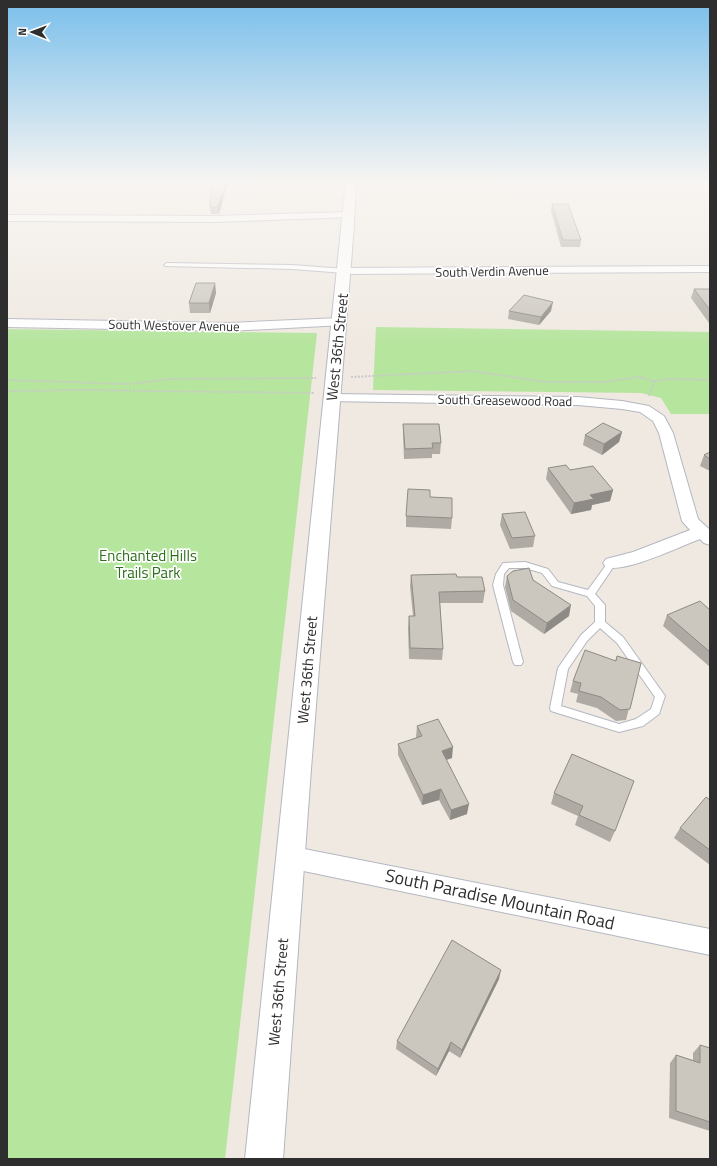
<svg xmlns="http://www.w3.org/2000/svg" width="717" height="1166" font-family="'Titillium Web',sans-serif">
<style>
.green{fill:#b6e59e}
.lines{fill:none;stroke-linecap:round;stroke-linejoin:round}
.lane-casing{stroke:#b4b7c1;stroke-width:2}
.street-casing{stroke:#b4b7c1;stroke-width:2}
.secondary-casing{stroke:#b4b7c1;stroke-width:2}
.path{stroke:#c9c9c9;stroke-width:2;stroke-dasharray:2 1.5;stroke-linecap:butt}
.lane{fill:#fff;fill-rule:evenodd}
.street{fill:#fff;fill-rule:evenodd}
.secondary{fill:#fff;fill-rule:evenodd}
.wall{fill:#afaba4}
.shaded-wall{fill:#8e8b86}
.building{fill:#cbc7bf;stroke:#8e8b86}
.labels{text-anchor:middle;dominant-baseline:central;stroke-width:3.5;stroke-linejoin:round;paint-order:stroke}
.far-street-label{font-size:13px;fill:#2e2e2e;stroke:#fff}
.street-label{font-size:15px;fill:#2e2e2e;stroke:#fff}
.park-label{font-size:15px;fill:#2c6e1b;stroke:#fff}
.near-street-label{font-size:18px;fill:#2e2e2e;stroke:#fff}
</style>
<rect width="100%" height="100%" fill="#efe9e1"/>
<!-- green -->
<g class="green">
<polygon points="376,327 710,332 710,414 671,414 661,398 641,393 373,390"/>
<polygon points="7,329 317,333 225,1159 7,1159"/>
</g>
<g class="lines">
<defs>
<g id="lane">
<polygon points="167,263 292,265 345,269 348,271 345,273 292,269 165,266 164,265"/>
<path d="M 612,560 L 616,563 L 595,594 L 605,605 L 605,622 L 623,637 L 665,696 L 659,714 L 643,726 L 619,732 L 551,711 L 550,708 L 558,668 L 581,635 L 595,622 L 595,606 L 587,596 L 552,586 L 542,573 L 525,568 L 509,568 L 504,574 L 503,585 L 523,662 L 521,665 L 515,665 L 513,662 L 493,585 L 496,574 L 503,563 L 525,562 L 548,569 L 558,582 L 588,590 L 609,561 ZM 600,628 L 617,643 L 655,697 L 651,709 L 636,719 L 619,724 L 561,706 L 568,669 L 587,641 Z"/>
</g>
<g id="street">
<polygon points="349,212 354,215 352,217 215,222 7,221 7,215 215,216"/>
<polygon points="710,266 710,272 345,274 339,271 345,268"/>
<polygon points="340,318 344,319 346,322 344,325 229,331 7,327 7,319 229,323"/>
<path d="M 332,394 L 578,397 L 622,401 L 649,406 L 664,416 L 673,433 L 698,519 L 710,530 L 710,545 L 704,543 L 700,539 C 679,547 625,573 606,567 L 603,563 L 606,559 L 633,552 L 690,530 L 682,521 L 659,433 L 653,421 L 640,412 L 622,409 L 578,405 L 327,401 L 325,398 L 327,395 Z"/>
<polygon points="289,846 710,929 710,955 289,868 280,865 277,857 280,849"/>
</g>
<polygon id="secondary" points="346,181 356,181 354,225 311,769 283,1159 245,1159"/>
</defs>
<!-- lane casing -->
<use href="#lane" class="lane-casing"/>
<!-- street casing -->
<use href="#street" class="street-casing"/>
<!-- secondary casing -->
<use href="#secondary" class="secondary-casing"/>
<!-- path -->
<g class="path">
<polyline points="351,377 472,371 546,382 604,382 639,377 654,381 670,379 710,380"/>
<polyline points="7,380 129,384 169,379 316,378"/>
<polyline points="7,391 79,390 315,393"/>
<polyline points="649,396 654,381"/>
</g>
<!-- lane -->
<use href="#lane" class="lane"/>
<!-- street -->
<use href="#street" class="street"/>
<!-- secondary -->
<use href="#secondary" class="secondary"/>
</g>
<!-- wall -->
<g class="wall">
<polygon points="211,181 292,181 241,182 241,184 227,185 219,214 211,214 210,207"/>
<polygon points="552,204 581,240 580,247 561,247 551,211"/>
<polygon points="215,283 216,293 210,313 190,313 189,303"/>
<polygon points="694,289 710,289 710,323 709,323 691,298"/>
<polygon points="509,311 551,311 539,325 508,319"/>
<polygon points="403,424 441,443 440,454 432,454 432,458 404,459 403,434"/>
<polygon points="622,432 619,442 602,455 583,445 585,435"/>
<polygon points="710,452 710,471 700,466 704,455"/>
<polygon points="548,468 570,470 613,490 610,501 592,505 591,510 571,514 546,479"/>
<polygon points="502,514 535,536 533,547 510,549 500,525"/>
<polygon points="406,516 452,518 451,529 406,527"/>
<polygon points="411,575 457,577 485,591 483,603 440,603 443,649 442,660 409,659 408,628 409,616 413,616 410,586"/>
<polygon points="507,576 533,580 569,616 544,634 511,611 505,587"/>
<polygon points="710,610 710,667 663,626 667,615"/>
<polygon points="617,656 641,663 626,720 616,721 597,708 576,702 578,694 570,692 573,681 615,661"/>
<polygon points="417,726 452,758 446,760 467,814 450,820 439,800 422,805 398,755 398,744 416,738 416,737"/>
<polygon points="572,754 615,831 610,842 575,825 578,816 551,804 554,793"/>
<polygon points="710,800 710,865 674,838 680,828"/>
<polygon points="499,979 460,1058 449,1051 436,1076 396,1049 397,1041"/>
<polygon points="700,1045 710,1048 710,1131 669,1118 670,1063 676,1055 693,1060 693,1053"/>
</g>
<!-- shaded-wall -->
<g class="shaded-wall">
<polygon points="226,181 227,181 227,185 219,214 218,207"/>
<polygon points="215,283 216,293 210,313 209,303"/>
<polygon points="553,302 551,311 539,325 541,317"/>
<polygon points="622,432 619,442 602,455 604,444"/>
<polygon points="613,490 610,501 592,505 591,510 571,514 574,503 590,495"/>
<polygon points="571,605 569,616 544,634 547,623"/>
<polygon points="453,747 452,758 440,762 442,751"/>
<polygon points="441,789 439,800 422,805 423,795"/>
<polygon points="469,804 467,814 450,820 451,810"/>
<polygon points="501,970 499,979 460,1058 462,1050"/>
<polygon points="451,1042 449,1051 436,1076 438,1069"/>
</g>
<!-- building -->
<g class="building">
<polygon points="211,181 226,181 218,207 210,207"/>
<polygon points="552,204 568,204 581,240 563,240"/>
<polygon points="196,283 215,283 209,303 189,303"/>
<polygon points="694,289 710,289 710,310"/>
<polygon points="524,295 553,302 541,317 509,311"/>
<polygon points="603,423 622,432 604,444 585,435"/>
<polygon points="403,424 439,424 441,443 432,443 433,448 405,449"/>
<polygon points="710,452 710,459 704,455"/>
<polygon points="566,465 570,470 593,466 613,490 590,495 594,499 574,503 548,468"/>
<polygon points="408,489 430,490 430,497 452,498 452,518 406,516"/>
<polygon points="525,512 535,536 512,538 502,514"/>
<polygon points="529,568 533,580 571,605 547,623 513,600 507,576 513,571"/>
<polygon points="456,574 457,577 482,577 485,591 439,592 443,649 410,648 409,616 415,616 411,575"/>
<polygon points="700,601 710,610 710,652 667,615"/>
<polygon points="585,650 616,661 617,656 641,663 630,709 620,710 601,697 579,691 581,683 573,681"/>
<polygon points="438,719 453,747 442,751 469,804 451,810 441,789 423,795 398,744 422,736 417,726"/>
<polygon points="572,754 634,781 615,831 579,815 583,806 554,793"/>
<polygon points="706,797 710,800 710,850 680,828"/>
<polygon points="452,940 501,970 462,1050 451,1042 438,1069 397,1041"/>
<polygon points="700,1045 710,1048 710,1122 676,1111 676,1055 700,1063"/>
</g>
<!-- sky -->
<linearGradient id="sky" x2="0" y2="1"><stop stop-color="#7abfeb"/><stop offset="0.53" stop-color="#f8f5f2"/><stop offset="1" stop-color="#f8f5f2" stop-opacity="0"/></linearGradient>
<rect width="717" height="344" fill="url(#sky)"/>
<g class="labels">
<!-- far-street labels -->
<g class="far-street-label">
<text transform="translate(492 271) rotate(-1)">South Verdin Avenue</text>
<text transform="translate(174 325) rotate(1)">South Westover Avenue</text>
<text transform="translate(505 400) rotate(1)">South Greasewood Road</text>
</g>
<!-- street labels -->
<g class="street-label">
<text transform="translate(337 347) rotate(-84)">West 36th Street</text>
<text transform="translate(307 670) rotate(-85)">West 36th Street</text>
<text transform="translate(278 992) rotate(-85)">West 36th Street</text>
</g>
<!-- park labels -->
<g class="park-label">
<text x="148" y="555">Enchanted Hills<tspan x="148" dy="17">Trails Park</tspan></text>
</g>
<!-- near-street labels -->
<g class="near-street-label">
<text transform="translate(500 899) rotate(12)">South Paradise Mountain Road</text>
</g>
</g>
<!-- border -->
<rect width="717" height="1166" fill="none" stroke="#2e2e2e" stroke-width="16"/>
<!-- north arrow -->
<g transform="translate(32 32) rotate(271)" stroke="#ffffff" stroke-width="3" paint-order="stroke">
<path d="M0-3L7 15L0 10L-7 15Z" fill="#2e2e2e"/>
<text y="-6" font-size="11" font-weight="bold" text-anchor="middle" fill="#2e2e2e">N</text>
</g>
</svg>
